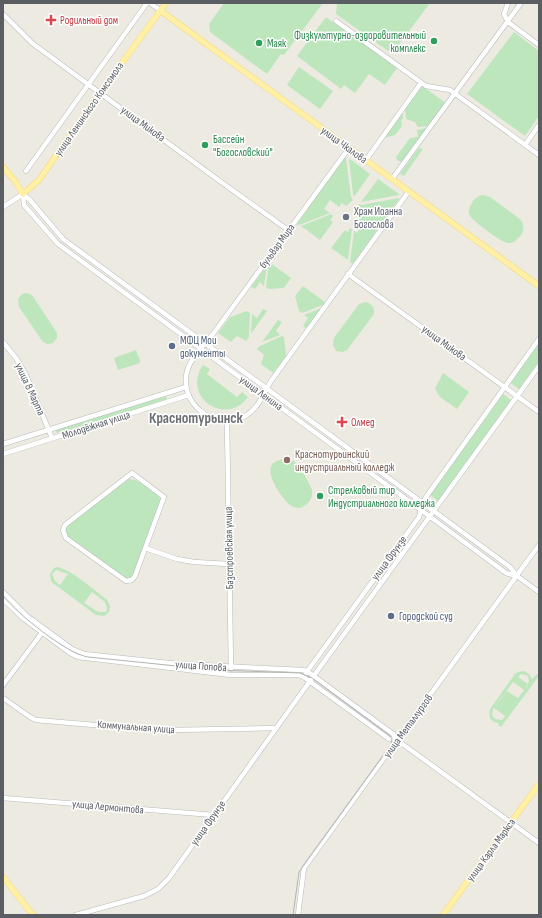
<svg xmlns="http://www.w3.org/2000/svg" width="542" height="918" font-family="'Sofia Sans Condensed',sans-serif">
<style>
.green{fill:#bde6bd;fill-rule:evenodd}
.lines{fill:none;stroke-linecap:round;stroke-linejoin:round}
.minor-casing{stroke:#b7babe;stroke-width:5.5}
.major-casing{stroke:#f3c654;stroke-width:6}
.minor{stroke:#fff;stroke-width:4.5}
.major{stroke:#fff0a5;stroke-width:5.5}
.tram{stroke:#b3b4b4;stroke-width:1}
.health-dot{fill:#e0444e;stroke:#fff;stroke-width:1.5}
.leisure-dot{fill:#2e9e5b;stroke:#fff;stroke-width:1.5}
.worship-dot{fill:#6b7280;stroke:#fff;stroke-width:1.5}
.service-dot{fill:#5c6f8a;stroke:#fff;stroke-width:1.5}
.education-dot{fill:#8d6e63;stroke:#fff;stroke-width:1.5}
.labels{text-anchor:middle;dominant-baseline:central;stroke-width:3;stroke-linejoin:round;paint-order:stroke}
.health-label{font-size:11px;fill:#be3a42;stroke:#fff;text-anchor:start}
.leisure-label{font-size:11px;fill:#27864d;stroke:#fff;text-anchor:start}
.street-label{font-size:11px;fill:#5a5e63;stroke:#fff}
.worship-label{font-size:11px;fill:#5b616d;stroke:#fff;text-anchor:start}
.service-label{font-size:11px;fill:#4e5e75;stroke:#fff;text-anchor:start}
.education-label{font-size:11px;fill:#785e54;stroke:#fff;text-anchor:start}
.district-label{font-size:15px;font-weight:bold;fill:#6b7075;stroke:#fff}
</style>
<rect width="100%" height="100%" fill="#edebe1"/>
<!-- green -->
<g class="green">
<polygon points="224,3 323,3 284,55 281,54 267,74 210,32 209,24"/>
<polygon points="337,3 430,3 394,51 388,51 336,14"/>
<polygon points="326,17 397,68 385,85 369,74 355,93 344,85 341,89 297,56"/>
<polygon points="514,32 539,51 539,116 525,136 467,94"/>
<polygon points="299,67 333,91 320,109 287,85"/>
<polygon points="422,86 446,103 429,126 418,127 415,122 406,119 405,109"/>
<polygon points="403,112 403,119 401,120 402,126 395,135 384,138"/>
<polygon points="427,128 404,160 401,162 397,160 396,157 410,138 418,137 417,130"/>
<polygon points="421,148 423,149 404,176 400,174 402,171 418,149"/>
<polygon points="344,158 346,158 351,197 353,200 346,206 342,203 339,207 330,200 324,209 330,213 299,225 297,224"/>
<polygon points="350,159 370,174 354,197 353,194 349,160"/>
<polygon points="378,179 399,194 399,195 361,202"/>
<path d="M 483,195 L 490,197 L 521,220 C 524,225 524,230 521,235 C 517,239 514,244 508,243 C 502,243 473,221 470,216 C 467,211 470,206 473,201 C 476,197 478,196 483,195 Z"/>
<polygon points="399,198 399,199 353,264 350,262 354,231 357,233 363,225 357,220 359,216 356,213 358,209 357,207 359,204 361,205"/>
<polygon points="331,214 333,216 330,220 333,222 320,240 301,226"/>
<polygon points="350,228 352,229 348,260 331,248 345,230 348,232"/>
<polygon points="269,262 291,278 284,288 269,289 266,287"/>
<polygon points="267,265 264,286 260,282 255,289 251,287"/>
<polygon points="303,286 325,302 323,305 302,313 299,311 295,296"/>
<polygon points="22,294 27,293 32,295 57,333 57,338 53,343 48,344 43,342 19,307 18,299"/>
<path d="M 366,302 C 372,304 375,308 374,314 L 347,350 L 343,352 L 336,351 L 333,345 L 334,338 L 359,304 Z"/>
<polygon points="321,308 306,328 303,326 308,318 304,315"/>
<polygon points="263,309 267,311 251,334 252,314 257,318"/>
<polygon points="247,311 250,313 249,337 246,341 237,336 231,342 218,333 230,317"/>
<polygon points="278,320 282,322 276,331 280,335 262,342"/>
<polygon points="282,336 284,337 286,356 273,373 261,364 264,355 257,349 260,346"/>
<polygon points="538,344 539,345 539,361 519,389 509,382"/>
<polygon points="136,350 140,360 140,363 118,370 114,358"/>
<path d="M 203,365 L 210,369 L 207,374 L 237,397 L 242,392 L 248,397 C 227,427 181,398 203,365 Z"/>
<polygon points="443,373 469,392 457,409 440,397 435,389"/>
<polygon points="503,394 511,400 438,501 430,495"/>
<polygon points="166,396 167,400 57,433 56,432 56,429"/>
<path d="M 285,459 C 288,459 291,460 294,461 C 299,465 310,484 312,490 C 313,495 311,500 307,504 C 295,515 285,501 279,492 C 271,480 262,461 285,459 Z"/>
<path d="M 129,479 C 137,478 159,494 161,501 L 134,574 L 131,577 L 126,579 L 67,536 L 65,530 L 67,526 Z"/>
<path d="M 57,567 C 69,568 97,592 107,600 L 110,606 L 109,612 L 104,616 L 96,615 L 54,584 L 51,581 L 50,574 L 54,568 ZM 56,570 L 68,574 L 60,585 L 55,581 L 52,574 ZM 92,592 L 105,602 L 107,608 L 106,612 L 98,612 L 84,603 Z"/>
<path d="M 524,671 L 529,674 L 532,679 L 537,674 L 539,676 L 501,727 L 498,725 L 499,723 C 491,723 488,717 490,709 L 515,674 L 518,672 ZM 521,674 L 528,676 L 529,680 L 528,685 L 506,714 L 518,698 L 507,691 L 494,708 L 505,716 L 502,720 L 495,719 L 492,715 L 493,709 L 513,682 L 524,690 L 528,684 L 518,677 Z"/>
</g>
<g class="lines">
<defs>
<g id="minor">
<polyline points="150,3 161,11"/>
<polyline points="508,3 504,14 508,22 539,45"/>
<polyline points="3,14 32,43 217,179 288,230"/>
<polyline points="336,21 426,86 450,90 539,155"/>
<polyline points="525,145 539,125"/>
<path d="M 349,148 L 213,334 C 205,344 193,355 188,368 C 176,402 215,434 247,415 C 259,407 264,393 271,381 L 409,191"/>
<polyline points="366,160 421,83"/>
<polyline points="26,171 147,3"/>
<polyline points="392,179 521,3"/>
<polyline points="23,194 30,200 63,239 510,567 517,576 539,592"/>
<polyline points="23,194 24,205 58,244 421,510 506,573 517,576"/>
<polyline points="3,207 23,194"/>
<polyline points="348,274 539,412"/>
<polyline points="3,342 16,358 26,375 52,438"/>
<polyline points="227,421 231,669"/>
<polyline points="3,444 186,387"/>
<polyline points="3,454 189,395"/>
<polygon points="132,473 164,497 135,576 132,580 126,581 66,538 63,530 65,525"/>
<polyline points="145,548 177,559 194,562 228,564"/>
<polyline points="3,592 27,616 72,649 84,654 178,664 302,670 307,671 393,734 397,740 539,843"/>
<polyline points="3,599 24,619 70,653 78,657 231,675 299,675 305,678 389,739 397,740"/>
<polyline points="306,673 419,517 423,503 426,497 539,339"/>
<polyline points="3,685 44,630"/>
<polyline points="3,698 30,717 36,720 141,729 172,730 276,728"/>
<polyline points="3,798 214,815"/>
<polyline points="76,915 144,896 158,889 169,878 310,681 539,366"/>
<polyline points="298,915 304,868 539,545"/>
</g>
<g id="major">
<polyline points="161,11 539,286"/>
<polyline points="3,167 15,181 23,194 39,180 102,90 166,3"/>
<polyline points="3,877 33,915"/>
<polyline points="443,915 539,784"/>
</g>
</defs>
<!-- minor casing -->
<use href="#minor" class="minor-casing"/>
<!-- major casing -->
<use href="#major" class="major-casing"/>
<!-- minor -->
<use href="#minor" class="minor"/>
<!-- major -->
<use href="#major" class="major"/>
<!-- tram -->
<path class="tram" d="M 3,596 C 18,614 65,653 88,657 L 216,670 L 300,673 L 312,678 L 389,735 L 392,739 L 391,745 L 299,872 L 293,915"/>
</g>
<!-- markers -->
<g class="health-dot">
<path d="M49 14h4v4h4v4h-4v4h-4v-4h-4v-4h4z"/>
<path d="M340 416h4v4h4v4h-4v4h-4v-4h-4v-4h4z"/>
</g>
<g class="leisure-dot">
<circle cx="434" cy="41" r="4"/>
<circle cx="259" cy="43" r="4"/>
<circle cx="205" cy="145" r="4"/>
<circle cx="320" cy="496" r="4"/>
</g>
<circle class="worship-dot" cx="346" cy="217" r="4"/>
<g class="service-dot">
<circle cx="172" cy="346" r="4"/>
<circle cx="391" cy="616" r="4"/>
</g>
<circle class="education-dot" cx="287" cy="460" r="4"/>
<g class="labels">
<!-- health labels -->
<g class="health-label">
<text x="60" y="20">Родильный дом</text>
<text x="351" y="422">Олмед</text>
</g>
<!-- leisure labels -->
<g class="leisure-label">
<text x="426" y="35" text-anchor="end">Физкультурно-оздоровительный<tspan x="426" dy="13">комплекс</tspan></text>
<text x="267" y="43">Маяк</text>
<text x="213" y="139">Бассейн<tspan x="213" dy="13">"Богословский"</tspan></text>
<text x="328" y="490">Стрелковый тир<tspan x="328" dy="13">Индустриального колледжа</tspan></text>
</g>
<!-- street labels -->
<g class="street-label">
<text transform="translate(89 109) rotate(-55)">улица Ленинского Комсомола</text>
<text transform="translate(143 124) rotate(36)">улица Микова</text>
<text transform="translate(344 145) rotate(36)">улица Чкалова</text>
<text transform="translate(277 246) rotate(-54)">бульвар Мира</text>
<text transform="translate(444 343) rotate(36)">улица Микова</text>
<text transform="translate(30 389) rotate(65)">улица 8 Марта</text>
<text transform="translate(261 393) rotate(36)">улица Ленина</text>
<text transform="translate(96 425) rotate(-18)">Молодёжная улица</text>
<text transform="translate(229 548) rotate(-91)">Базстроевская улица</text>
<text transform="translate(389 558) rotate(-54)">улица Фрунзе</text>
<text transform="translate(201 666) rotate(4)">улица Попова</text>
<text transform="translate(408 726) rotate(-54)">улица Металлургов</text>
<text transform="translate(136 727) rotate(4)">Коммунальная улица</text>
<text transform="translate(108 807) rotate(5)">улица Лермонтова</text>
<text transform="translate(208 823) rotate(-55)">улица Фрунзе</text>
<text transform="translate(491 850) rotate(-54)">улица Карла Маркса</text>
</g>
<!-- worship labels -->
<g class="worship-label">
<text x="354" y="211">Храм Иоанна<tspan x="354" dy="13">Богослова</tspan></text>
</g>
<!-- service labels -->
<g class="service-label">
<text x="180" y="340">МФЦ Мои<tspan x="180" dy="13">документы</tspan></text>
<text x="399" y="616">Городской суд</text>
</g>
<!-- education labels -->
<g class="education-label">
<text x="295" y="454">Краснотурьинский<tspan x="295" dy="13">индустриальный колледж</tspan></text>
</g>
<!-- district labels -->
<g class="district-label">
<text x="196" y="418">Краснотурьинск</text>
</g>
</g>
<!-- border -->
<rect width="542" height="918" fill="none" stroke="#5a5e63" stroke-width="8"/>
</svg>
